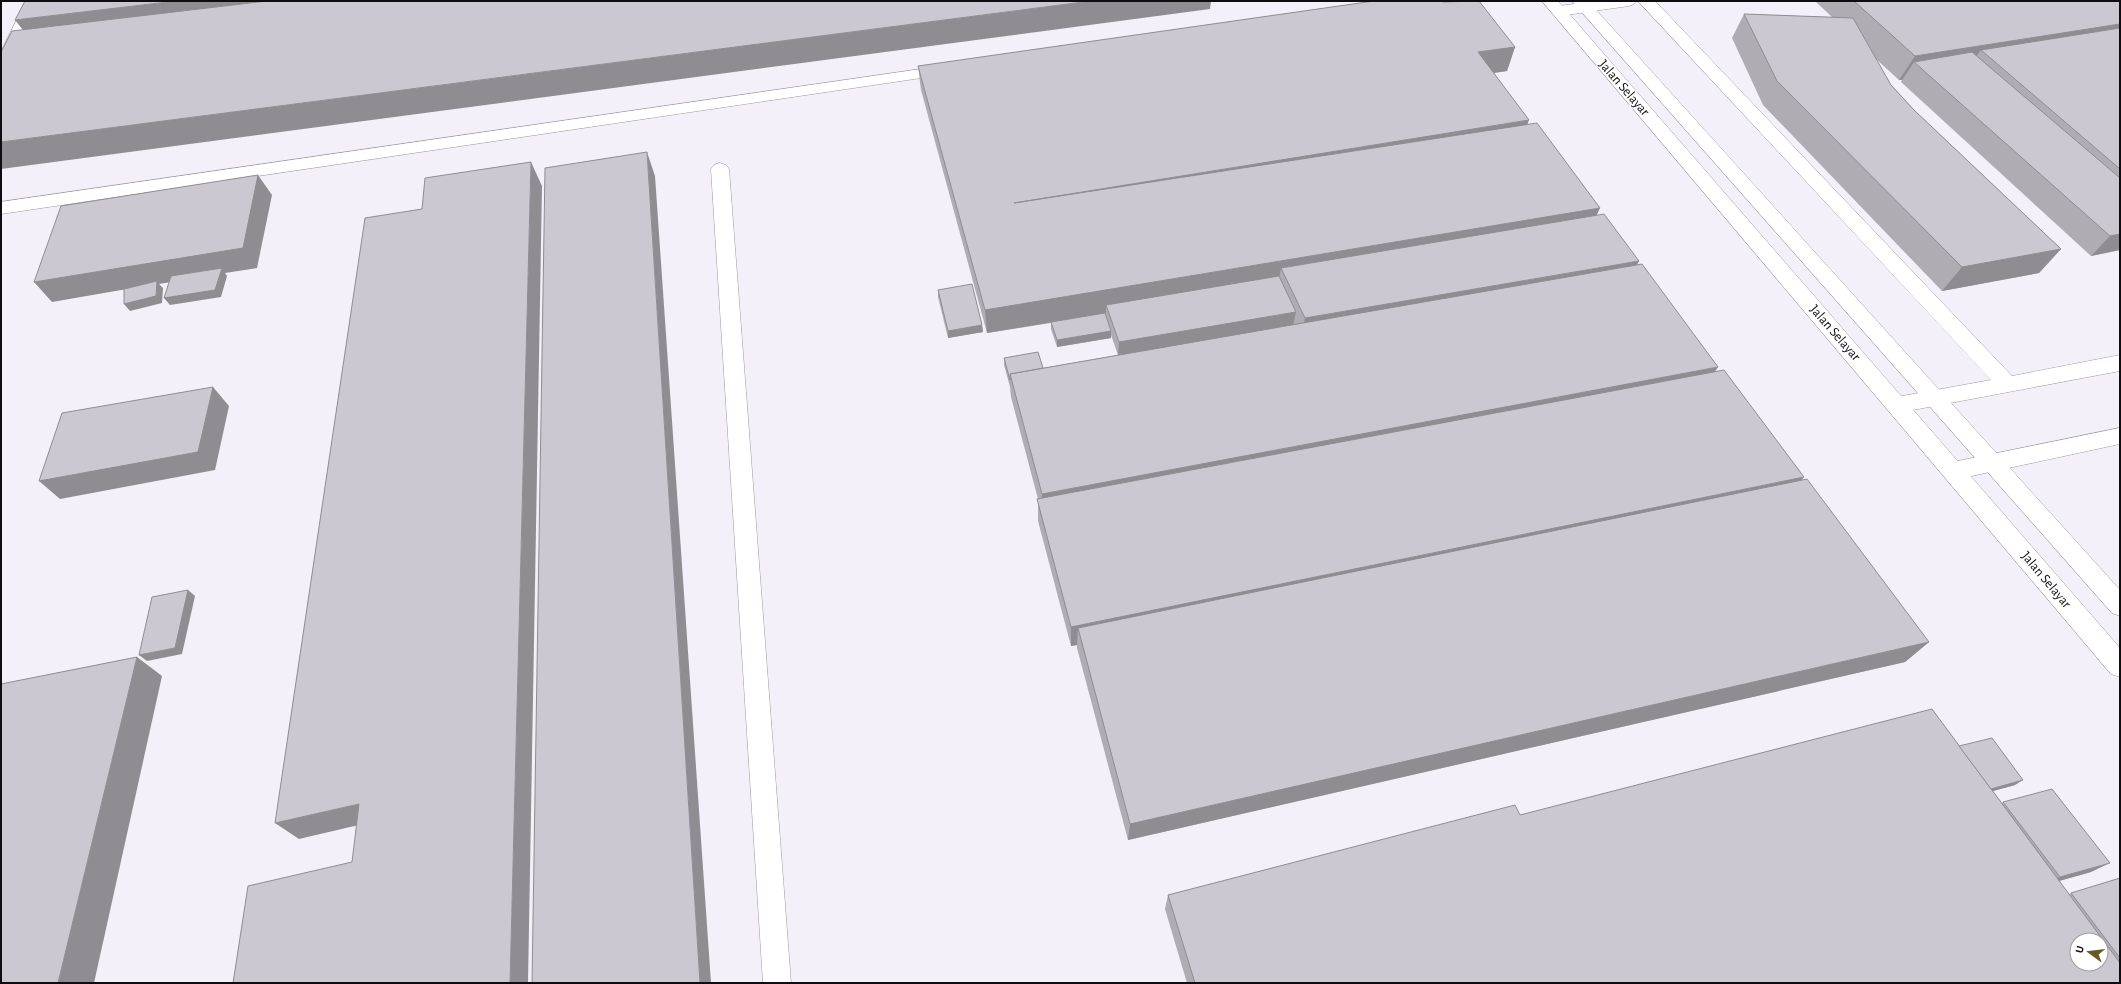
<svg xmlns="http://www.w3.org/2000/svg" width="2121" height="984" font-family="'Alegreya Sans',sans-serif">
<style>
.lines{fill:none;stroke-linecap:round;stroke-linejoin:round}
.service-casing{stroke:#9b98a0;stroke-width:1}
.minor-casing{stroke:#9b98a0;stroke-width:1}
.service{fill:#fff;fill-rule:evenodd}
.minor{fill:#fff;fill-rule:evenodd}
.wall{fill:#afacb4}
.shaded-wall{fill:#8f8c92}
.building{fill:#ccc8d1;stroke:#8f8c92;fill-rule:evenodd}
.labels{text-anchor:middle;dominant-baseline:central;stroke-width:3;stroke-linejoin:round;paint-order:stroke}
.street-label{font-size:14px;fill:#0e0c0f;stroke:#fff}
</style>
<rect width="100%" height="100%" fill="#f4f0f9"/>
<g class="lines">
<defs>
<g id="service">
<polygon points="26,1 42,1 9,68 7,71 1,73 1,52"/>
<polygon points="1597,1 1637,1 1634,4 1629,6 1559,16 1554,14 1551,11 1554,8 1559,6"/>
<polygon points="1638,1 1655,1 2012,376 2120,355 2120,371 1897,413 1890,411 1887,405 1890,399 1897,397 1991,380"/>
<polygon points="949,65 955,67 957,70 955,73 1,214 1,202"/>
<polygon points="720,163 726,165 729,169 791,983 763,983 711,169 714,165"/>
<polygon points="2120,428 2120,444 1953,480 1945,477 1942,471 1945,465 1953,462"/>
</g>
<g id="minor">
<polygon points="1542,1 1558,1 2120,648 2120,677 2111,674"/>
<polygon points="1572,1 1588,1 2120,590 2120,616 2112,613"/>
</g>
</defs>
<!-- service casing -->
<use href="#service" class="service-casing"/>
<!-- minor casing -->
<use href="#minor" class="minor-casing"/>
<!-- service -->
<use href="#service" class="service"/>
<!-- minor -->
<use href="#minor" class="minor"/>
</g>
<!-- wall -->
<g class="wall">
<polygon points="1815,1 2120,1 2120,250 2091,256 1901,82 1902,80 1899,80 1876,59 1891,85 1914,110 2061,249 2039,273 1942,291 1763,105 1732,38 1744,14 1832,17"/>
<polygon points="1515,47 1507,71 1494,73 1527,124 1596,216 1639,261 1637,265 1715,372 1802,480 1929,642 1905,662 1128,840 1077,648 1077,645 1071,646 1038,521 1038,499 1011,397 1010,387 1004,365 1004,358 1043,368 1118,355 1111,335 1111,338 1057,347 1051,329 1051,323 987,333 921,90 918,66"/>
<polygon points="938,290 982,325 983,332 948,338 938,297"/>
<polygon points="1959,746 2015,785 1993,791 2002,803 2003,802 2091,872 2059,881 2069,894 2120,878 2120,983 1187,983 1165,909 1168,895 1520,815"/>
</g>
<!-- shaded-wall -->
<g class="shaded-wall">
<polygon points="176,1 391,1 34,44 15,20"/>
<polygon points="1091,1 1211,1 1210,9 1,169 1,142"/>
<polygon points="2120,24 2120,45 1981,50 1967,69 1914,62 1902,80 1899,80 1915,56"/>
<polygon points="1515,47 1507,71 1471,76 1478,52"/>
<polygon points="1529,120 1520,144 1014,203"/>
<polygon points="647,152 655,176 711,983 700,983"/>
<polygon points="531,162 542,186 528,983 510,983"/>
<polygon points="258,175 272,195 257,268 225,273 227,276 221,297 170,305 164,298 220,274 159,284 163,288 162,303 130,311 124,304 156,284 52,302 34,282"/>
<polygon points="1600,208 1589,232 1281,268 1278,284 1106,305 1106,313 987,333 985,310"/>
<polygon points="2120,234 2120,250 2091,256 2110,236"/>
<polygon points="2061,249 2039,273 1942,291 1962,267"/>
<polygon points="1639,261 1629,280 1301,337 1305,318"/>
<polygon points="1296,312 1293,326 1118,356 1119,342"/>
<polygon points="982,325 983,332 948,338 948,331"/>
<polygon points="1111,331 1111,338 1057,347 1057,340"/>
<polygon points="1718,367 1703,390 1042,516 1042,494"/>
<polygon points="213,387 229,406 215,470 60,499 39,481"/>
<polygon points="1804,477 1786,499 1078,628 1077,645 1071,646 1071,627"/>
<polygon points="188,590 195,596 182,654 147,661 139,655"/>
<polygon points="1929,642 1905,662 1128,840 1130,824"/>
<polygon points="137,657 162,676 94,983 58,983"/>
<polygon points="2023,780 2015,785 1982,794 1990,789"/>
<polygon points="359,804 380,820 299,839 275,823"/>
<polygon points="2110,863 2091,872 2041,886 2060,877"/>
</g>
<!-- building -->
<g class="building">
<polygon points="25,1 176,1 15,20"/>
<polygon points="267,1 1091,1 1,142 1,52 12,31"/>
<polygon points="1374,1 1443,1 1443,2 1479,1 1515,47 1478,52 1529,120 1014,203 1537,123 1600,208 985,310 918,66"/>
<polygon points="1854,1 2120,1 2120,24 1915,56"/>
<polygon points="1744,14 1853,18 1891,85 1914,110 2061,249 1962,267 1777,81"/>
<polygon points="2120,28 2120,169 1981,50"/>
<polygon points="1972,52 2120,178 2120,234 2110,236 1914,62"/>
<polygon points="647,152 700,983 532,983 545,168"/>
<polygon points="531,162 510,983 233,983 248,886 352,862 359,804 275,823 365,218 422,209 425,178"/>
<polygon points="258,175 243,248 34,282 61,206"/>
<polygon points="1604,214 1639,261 1305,318 1281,268"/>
<polygon points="1642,264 1718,367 1042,494 1010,374"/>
<polygon points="222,268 215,290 164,298 171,276"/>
<polygon points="1279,276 1296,312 1119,342 1106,305"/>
<polygon points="157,281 156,296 124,304 124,289"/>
<polygon points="972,284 982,325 948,331 938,290"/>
<polygon points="1105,313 1111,331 1057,340 1051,322"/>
<polygon points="1038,352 1043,368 1010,374 1010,380 1004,358"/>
<polygon points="1724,370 1804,477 1071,627 1037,499"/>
<polygon points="213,387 198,452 39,481 62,413"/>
<polygon points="1807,479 1929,642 1130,824 1078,628"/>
<polygon points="188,590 175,648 139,655 152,597"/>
<polygon points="137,657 58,983 1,983 1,684"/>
<path d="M 1932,709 L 2120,963 L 2120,983 L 1195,983 L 1168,895 L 1515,805 L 1520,815 ZM 2077,940 L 2101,940 L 2101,964 L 2077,964 Z"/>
<polygon points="1992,738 2023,780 1991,789 1959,746"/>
<polygon points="2052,789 2110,863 2060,877 2003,802"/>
<polygon points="2120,878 2120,958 2071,893"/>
</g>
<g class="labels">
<!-- street labels -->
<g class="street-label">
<text transform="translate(1624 88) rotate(49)">Jalan Selayar</text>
<text transform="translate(1835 333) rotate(49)">Jalan Selayar</text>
<text transform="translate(2046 580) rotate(50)">Jalan Selayar</text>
</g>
</g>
<!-- border -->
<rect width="2121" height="984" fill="none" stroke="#0e0c0f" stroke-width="4"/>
<!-- north arrow -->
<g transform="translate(2089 952) rotate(285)"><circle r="19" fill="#ffffff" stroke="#9f9e9f"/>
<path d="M0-3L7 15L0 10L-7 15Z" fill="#685a27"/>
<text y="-6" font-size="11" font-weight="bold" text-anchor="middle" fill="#0e0c0f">U</text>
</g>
</svg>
